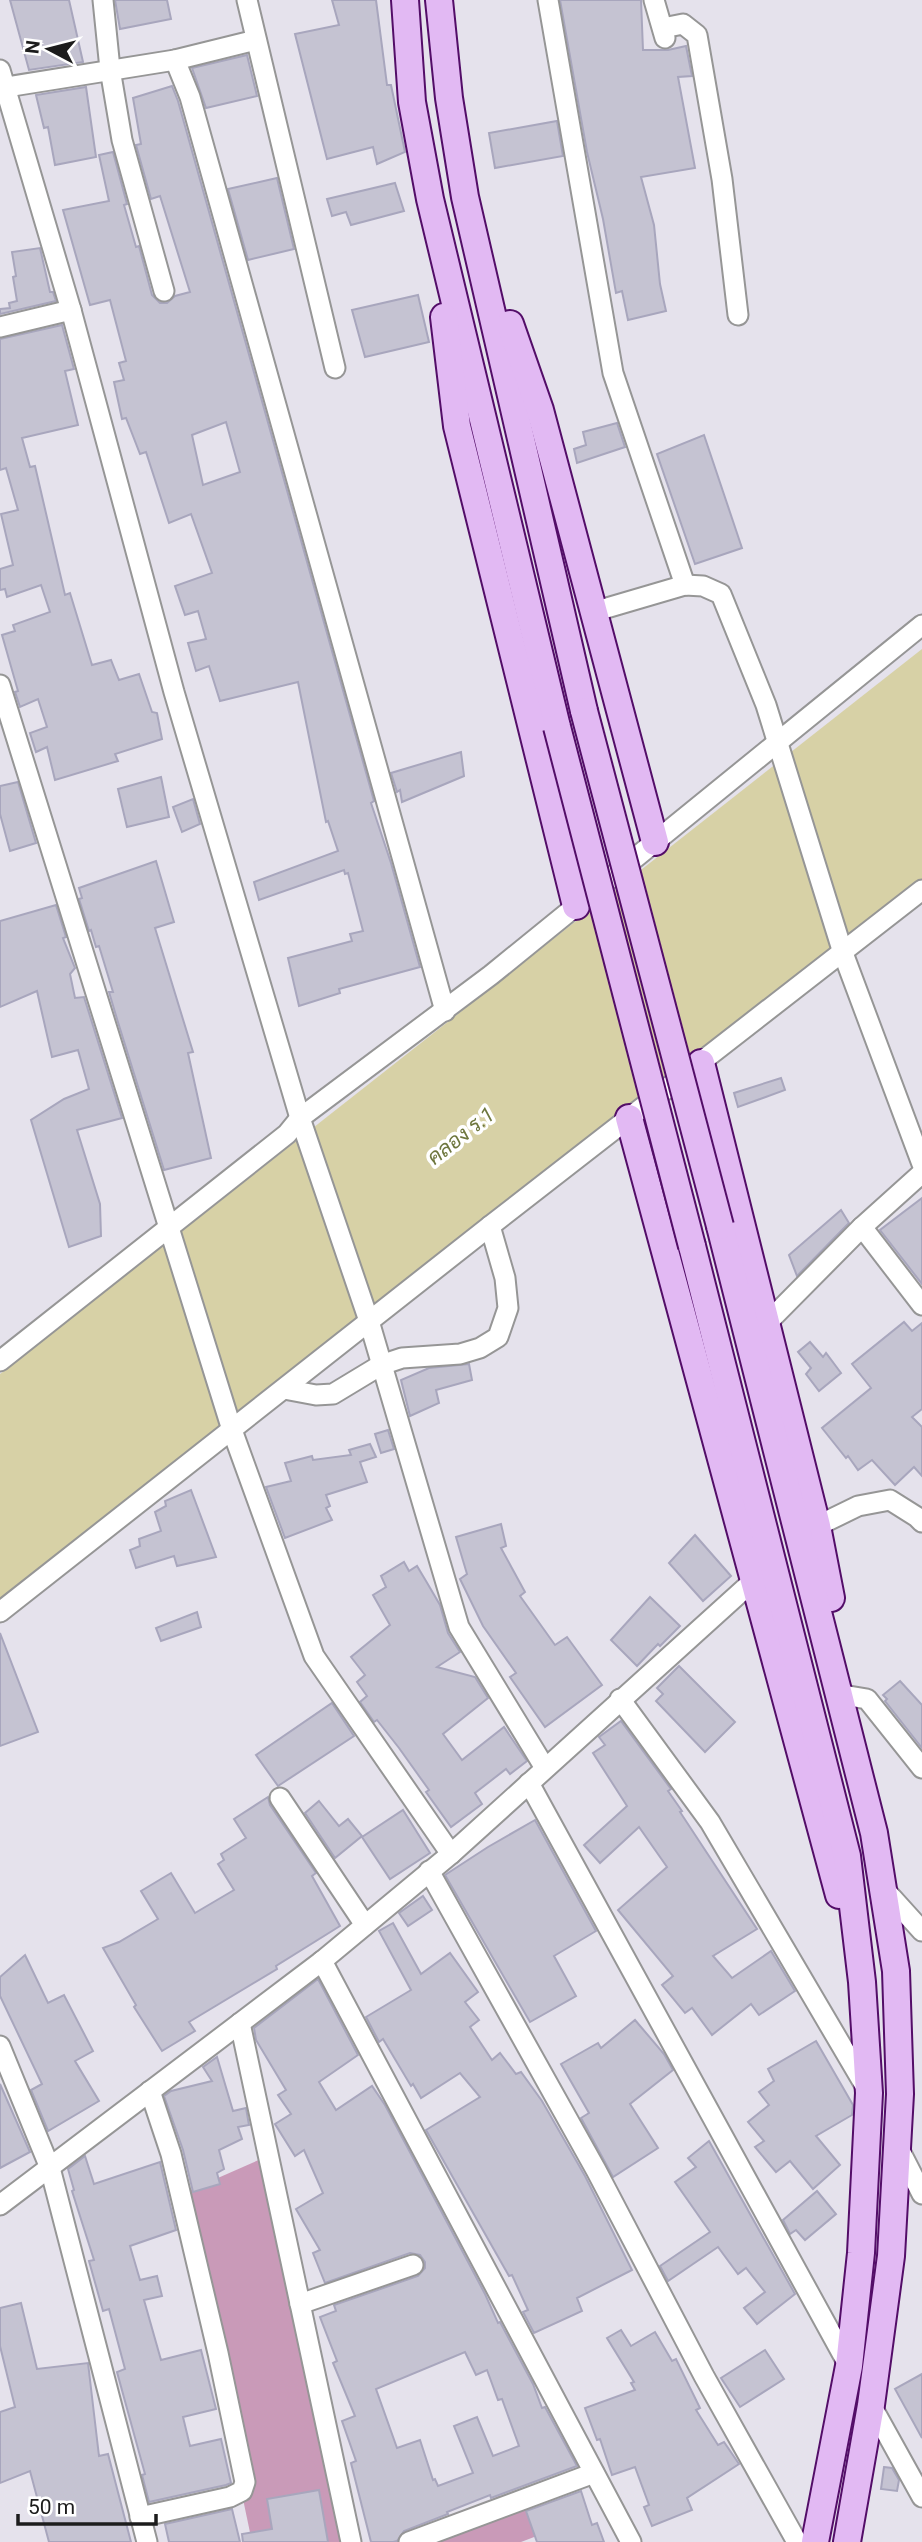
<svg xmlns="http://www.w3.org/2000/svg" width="922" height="2542" font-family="Roboto,Sarabun,sans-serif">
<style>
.forest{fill:#c99ab8}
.water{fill:#d7d1a6}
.building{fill:#c5c3d2;stroke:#a8a6bd;stroke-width:2;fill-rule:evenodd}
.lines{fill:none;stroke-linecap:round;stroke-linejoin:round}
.minor-casing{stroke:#969696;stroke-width:23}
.secondary-casing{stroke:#530d68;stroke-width:30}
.minor{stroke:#fff;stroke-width:19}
.secondary{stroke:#e2b9f3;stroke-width:26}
.secondary-bridge-casing{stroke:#530d68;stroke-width:30;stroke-linecap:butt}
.secondary-bridge{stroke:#e2b9f3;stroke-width:26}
.labels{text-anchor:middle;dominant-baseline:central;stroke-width:7;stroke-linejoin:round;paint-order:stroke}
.water-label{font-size:21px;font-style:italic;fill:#6e773e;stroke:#fff}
</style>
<rect width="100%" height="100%" fill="#e5e2ec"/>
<!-- forest -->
<g class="forest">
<polygon points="261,2159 343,2542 252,2542 188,2236 186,2192"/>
<polygon points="499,2496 502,2507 526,2499 542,2534 521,2542 385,2542 461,2514"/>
</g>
<!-- water -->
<polygon class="water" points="922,649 922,885 0,1606 0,1374"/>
<!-- building -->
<g class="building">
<polygon points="10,0 69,0 83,62 29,70"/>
<polygon points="115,0 167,0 171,19 120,29"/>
<polygon points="332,0 376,0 387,85 391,85 405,152 377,164 373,147 327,159 295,34 339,25"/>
<polygon points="560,0 641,0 643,50 668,50 686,46 692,76 678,77 695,168 641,177 654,225 660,284 666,311 628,320 622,291 616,293 603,219 587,152"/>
<polygon points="247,55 257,96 206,108 192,68"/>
<path d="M 172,86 L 178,101 L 374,801 L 371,803 L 391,863 L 420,967 L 339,989 L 340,993 L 299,1006 L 288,958 L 352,941 L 350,934 L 363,931 L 348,873 L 345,874 L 344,870 L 259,900 L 254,882 L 338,851 L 328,821 L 326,822 L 298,682 L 220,701 L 209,666 L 196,671 L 188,643 L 206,639 L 198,611 L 185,615 L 175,586 L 212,573 L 191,514 L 169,523 L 146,452 L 140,454 L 126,418 L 122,419 L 114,382 L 124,380 L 119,363 L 126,361 L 110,300 L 90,305 L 63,210 L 109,201 L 99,155 L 113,152 L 127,204 L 124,205 L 136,247 L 139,246 L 152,295 L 160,303 L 167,303 L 175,296 L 190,292 L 160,196 L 151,199 L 136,145 L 141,144 L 133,98 ZM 226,422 L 240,472 L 203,485 L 192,435 Z"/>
<polygon points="86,87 96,157 55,165 48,127 44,128 36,95"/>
<polygon points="557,121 563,156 495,168 489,133"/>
<polygon points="277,178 294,249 248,260 228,189"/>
<polygon points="395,183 404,211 351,225 346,212 332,216 327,199"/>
<polygon points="40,248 50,292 53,292 56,301 0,314 0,309 10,308 9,303 17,301 13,277 16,276 12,252"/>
<polygon points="418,295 429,342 365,357 352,310"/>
<polygon points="62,325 74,369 65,371 78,425 22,438 30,467 35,466 65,595 70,593 92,665 111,660 119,680 139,674 152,712 157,713 162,739 115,754 118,761 55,780 47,747 36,752 30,733 47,727 38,699 20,707 15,692 18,691 2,635 15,631 13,625 50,612 41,585 7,597 5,589 0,590 0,569 13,565 1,514 18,510 6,468 0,470 0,339"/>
<polygon points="617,423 625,447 577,463 574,449 586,445 583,432"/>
<polygon points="704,435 742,548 695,564 657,454"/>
<polygon points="461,752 464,776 402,802 400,790 397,792 391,773"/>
<polygon points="161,777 169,817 127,827 118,789"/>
<polygon points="18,782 36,843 10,851 0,814 0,786"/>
<polygon points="193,799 200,824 182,832 173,807"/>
<polygon points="156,861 174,922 155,928 193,1052 188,1053 211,1158 164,1170 117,1019 109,992 113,992 99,946 96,947 91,930 89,931 79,899 82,898 79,888"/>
<polygon points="56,905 66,937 63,938 75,968 70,974 75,998 84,997 122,1118 77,1130 100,1204 101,1236 69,1247 31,1120 64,1099 89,1089 78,1050 52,1057 37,991 0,1007 0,921"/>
<polygon points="781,1078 785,1090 738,1107 734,1093"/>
<polygon points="922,1198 922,1284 880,1230"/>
<polygon points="841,1210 849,1223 797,1276 789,1255"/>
<polygon points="904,1322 912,1331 922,1323 922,1409 912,1417 922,1427 922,1476 914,1467 895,1485 872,1460 858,1470 848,1456 846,1458 822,1428 871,1388 852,1364"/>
<polygon points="810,1342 823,1357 826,1353 841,1373 819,1391 806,1374 811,1368 798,1352"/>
<polygon points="469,1364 472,1380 436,1390 439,1403 410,1416 401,1380 429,1368"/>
<polygon points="388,1430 394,1449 381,1453 375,1434"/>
<polygon points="370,1444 376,1457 360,1462 367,1482 326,1495 330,1506 326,1508 332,1520 285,1538 266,1487 291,1481 285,1463 312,1456 313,1460 351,1455 349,1450"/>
<polygon points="191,1490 216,1557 177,1566 174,1556 136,1568 130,1550 140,1546 139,1539 161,1531 155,1512 166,1506 165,1501"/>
<polygon points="501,1524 506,1546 501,1548 525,1592 520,1596 555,1645 567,1637 602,1685 545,1727 510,1677 516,1673 483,1626 460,1579 467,1574 456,1537"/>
<polygon points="695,1535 731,1576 703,1601 669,1563"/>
<polygon points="404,1562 409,1571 417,1566 426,1581 440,1605 448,1633 460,1652 437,1667 475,1677 488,1698 443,1734 462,1760 504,1727 527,1761 510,1774 506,1769 475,1793 482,1804 451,1827 426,1792 429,1790 399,1748 377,1720 374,1722 360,1702 367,1696 357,1682 365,1675 351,1657 390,1625 373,1595 386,1587 381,1576"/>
<polygon points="650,1597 680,1626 660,1646 658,1644 637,1666 611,1640"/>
<polygon points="197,1612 201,1627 161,1641 156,1628"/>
<polygon points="0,1633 38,1732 0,1746"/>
<polygon points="679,1666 735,1722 705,1752 656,1701 663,1694 657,1688"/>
<polygon points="900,1681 922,1705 922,1748 885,1701 887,1699 883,1695"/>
<polygon points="332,1703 354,1736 278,1786 256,1755"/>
<polygon points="621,1721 671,1789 668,1791 682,1811 680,1812 757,1929 713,1956 732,1978 771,1951 795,1991 759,2015 751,2004 712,2035 692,2008 685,2013 662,1985 673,1976 618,1910 667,1867 639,1827 600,1863 584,1845 627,1806 593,1753 605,1745 599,1737"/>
<polygon points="268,1797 270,1805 316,1873 312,1876 340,1926 276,1966 277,1969 189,2022 195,2031 162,2051 134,2007 136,2005 103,1948 119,1942 158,1919 141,1891 171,1873 195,1913 234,1890 218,1864 224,1860 221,1854 246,1838 234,1819"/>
<polygon points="319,1801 339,1826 348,1819 362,1836 335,1858 305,1813"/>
<polygon points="403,1810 430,1853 390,1879 362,1837"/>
<polygon points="535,1820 596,1931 554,1956 576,1996 530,2022 445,1875 488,1847"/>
<polygon points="423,1896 432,1910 408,1926 399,1913"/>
<polygon points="393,1923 421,1974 450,1953 478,1992 465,2002 479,2020 470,2027 492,2060 500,2053 516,2074 521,2072 542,2101 585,2176 632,2270 577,2298 582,2311 534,2333 523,2312 528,2310 512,2275 509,2276 426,2130 480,2097 460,2073 421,2098 413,2084 411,2086 383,2039 379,2042 366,2017 411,1990 379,1931"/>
<polygon points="25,1955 48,2003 64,1995 93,2051 75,2061 99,2101 48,2131 31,2090 42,2084 0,1996 0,1977"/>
<path d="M 318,1979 L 358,2055 L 319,2082 L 336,2110 L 372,2086 L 385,2105 L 485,2294 L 498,2323 L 500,2322 L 533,2384 L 542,2408 L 545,2407 L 577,2466 L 491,2498 L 490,2495 L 447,2512 L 448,2514 L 404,2531 L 397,2541 L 393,2542 L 371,2542 L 351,2463 L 356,2461 L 342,2421 L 355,2416 L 333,2363 L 337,2361 L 320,2317 L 336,2311 L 334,2305 L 418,2276 L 425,2268 L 425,2262 L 420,2255 L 410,2253 L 325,2283 L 313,2253 L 320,2250 L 296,2209 L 323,2193 L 304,2150 L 295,2156 L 275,2124 L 291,2114 L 278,2095 L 286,2090 L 256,2040 L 254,2028 ZM 465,2352 L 476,2375 L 487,2370 L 498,2400 L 502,2399 L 519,2446 L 493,2456 L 477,2417 L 454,2426 L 473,2473 L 438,2486 L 435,2479 L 433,2480 L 420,2440 L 397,2448 L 376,2389 Z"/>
<polygon points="635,2020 664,2054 673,2070 630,2104 658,2148 613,2177 581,2118 589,2113 561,2064 598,2043 601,2048"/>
<polygon points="816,2041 853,2105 852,2115 816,2136 840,2165 813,2189 790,2161 776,2172 755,2147 764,2141 748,2122 769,2105 759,2092 774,2081 768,2069"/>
<polygon points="217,2057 233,2111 246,2108 249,2125 238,2127 242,2139 219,2150 224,2169 217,2173 220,2184 193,2192 183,2150 164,2096 171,2091 212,2081 203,2067"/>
<polygon points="0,2084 30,2152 0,2168"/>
<polygon points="709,2141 795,2294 757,2324 744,2308 765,2292 746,2268 738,2274 718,2247 668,2281 660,2266 710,2232 675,2182 696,2167 688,2158"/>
<polygon points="85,2156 94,2184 160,2162 176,2230 130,2246 140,2280 157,2276 162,2296 144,2300 161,2360 201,2350 216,2409 183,2417 190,2446 221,2439 231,2483 226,2485 149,2502 142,2475 145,2474 117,2372 125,2369 109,2309 103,2311 89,2261 94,2260 72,2191 74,2190 68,2169"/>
<polygon points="817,2191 836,2214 805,2240 796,2230 790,2234 783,2220"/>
<polygon points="21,2303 37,2369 88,2363 99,2456 108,2454 131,2542 49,2542 30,2471 0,2483 0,2412 15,2407 0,2346 0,2308"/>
<polygon points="621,2330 631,2346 655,2332 672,2361 676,2359 700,2408 696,2410 718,2445 724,2442 739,2464 687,2498 692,2510 652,2526 644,2507 649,2505 635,2467 612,2475 600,2439 597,2440 585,2408 635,2390 631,2383 634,2382 607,2338"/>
<polygon points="765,2350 784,2379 740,2407 721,2378"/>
<polygon points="922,2374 922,2438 895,2389"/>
<polygon points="884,2467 892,2468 899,2480 897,2491 881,2489"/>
<polygon points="319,2490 328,2542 243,2542 242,2534 272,2529 267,2499"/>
<polygon points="581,2491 592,2525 597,2523 604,2542 537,2542 526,2511"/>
<polygon points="232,2509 240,2542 169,2542 165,2524"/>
</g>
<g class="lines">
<defs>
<g id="minor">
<polyline points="103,0 110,69 122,140 164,291"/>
<polyline points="247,0 335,368"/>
<polyline points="548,0 613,373 685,585"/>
<polyline points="654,0 665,38"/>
<polyline points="663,28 683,24 697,35 722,179 738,315"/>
<polyline points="175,60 190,97 445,1011"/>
<polyline points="0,70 71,310 174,692 300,1118 369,1321 459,1627 545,1768"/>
<polyline points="0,88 175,60 256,40"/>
<polyline points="0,327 71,310"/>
<polyline points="593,612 685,585 703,586 721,594 766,705 843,953 922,1164"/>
<polyline points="0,685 232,1430 314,1656 451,1854"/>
<polyline points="862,1227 922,1305"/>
<polyline points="766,1324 862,1227 922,1173"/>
<polyline points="0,1361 287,1134 300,1118 491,975 922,625"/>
<polyline points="284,1389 316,1395 333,1394 381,1365 402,1358 460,1354 480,1348 498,1337 508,1308 505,1278 490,1226"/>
<polyline points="817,1526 858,1506 890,1500 917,1517 922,1522"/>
<polyline points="0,1612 490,1226 922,890"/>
<polyline points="849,1696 867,1699 922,1768"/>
<polyline points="620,1699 710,1822 867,2089"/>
<polyline points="529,1783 849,2366"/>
<polyline points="280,1798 365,1925"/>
<polyline points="429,1871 596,2170 704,2376 797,2542"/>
<polyline points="883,1888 922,1931"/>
<polyline points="322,1961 631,2542"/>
<polyline points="240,2023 351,2542"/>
<polyline points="0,2046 50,2168 147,2542"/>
<polyline points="897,2145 922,2194"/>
<polyline points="0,2205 322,1961 451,1854 753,1581"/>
<polyline points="300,2304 413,2265"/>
<polyline points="871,2405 922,2497"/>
<polyline points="140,2517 230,2497 242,2491 245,2482 218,2353 171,2154 150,2091"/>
<polyline points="409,2542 594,2473"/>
</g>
<g id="secondary">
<polyline points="405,0 412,102 430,199 557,727"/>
<polyline points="439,0 449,98 465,197 584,711"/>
<polyline points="444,317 457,426 576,906"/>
<polyline points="510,324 540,410 655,842"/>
<polyline points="701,1063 817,1526 831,1598"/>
<polyline points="629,1118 839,1895"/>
<polyline points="720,1226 874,1833 896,1971 900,2094 891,2256 871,2405 847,2542"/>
<polyline points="692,1246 847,1856 862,1982 869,2093 861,2253 849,2366 815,2542"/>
</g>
</defs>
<!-- minor casing -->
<use href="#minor" class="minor-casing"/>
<!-- secondary casing -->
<use href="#secondary" class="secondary-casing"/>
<!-- minor -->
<use href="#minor" class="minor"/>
<!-- secondary -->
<use href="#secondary" class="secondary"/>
<defs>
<g id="secondary-bridge">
<polyline points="584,711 720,1226"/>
<polyline points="557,727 692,1246"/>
</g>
</defs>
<!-- secondary-bridge casing -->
<use href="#secondary-bridge" class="secondary-bridge-casing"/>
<!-- secondary-bridge -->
<use href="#secondary-bridge" class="secondary-bridge"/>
</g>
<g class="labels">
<!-- water labels -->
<g class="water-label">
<text transform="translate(461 1136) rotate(-38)">คลอง ร.1</text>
</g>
</g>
<!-- north arrow -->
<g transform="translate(49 49) rotate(277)" stroke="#ffffff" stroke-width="5" paint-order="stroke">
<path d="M0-5L12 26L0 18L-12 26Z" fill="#1c1c1c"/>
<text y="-10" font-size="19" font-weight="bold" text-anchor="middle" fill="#1c1c1c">N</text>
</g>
<!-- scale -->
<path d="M18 2514v10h138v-10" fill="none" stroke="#1c1c1c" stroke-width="3.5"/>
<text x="28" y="2514" font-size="21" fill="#1c1c1c" stroke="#ffffff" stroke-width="5" paint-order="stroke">50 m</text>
</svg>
